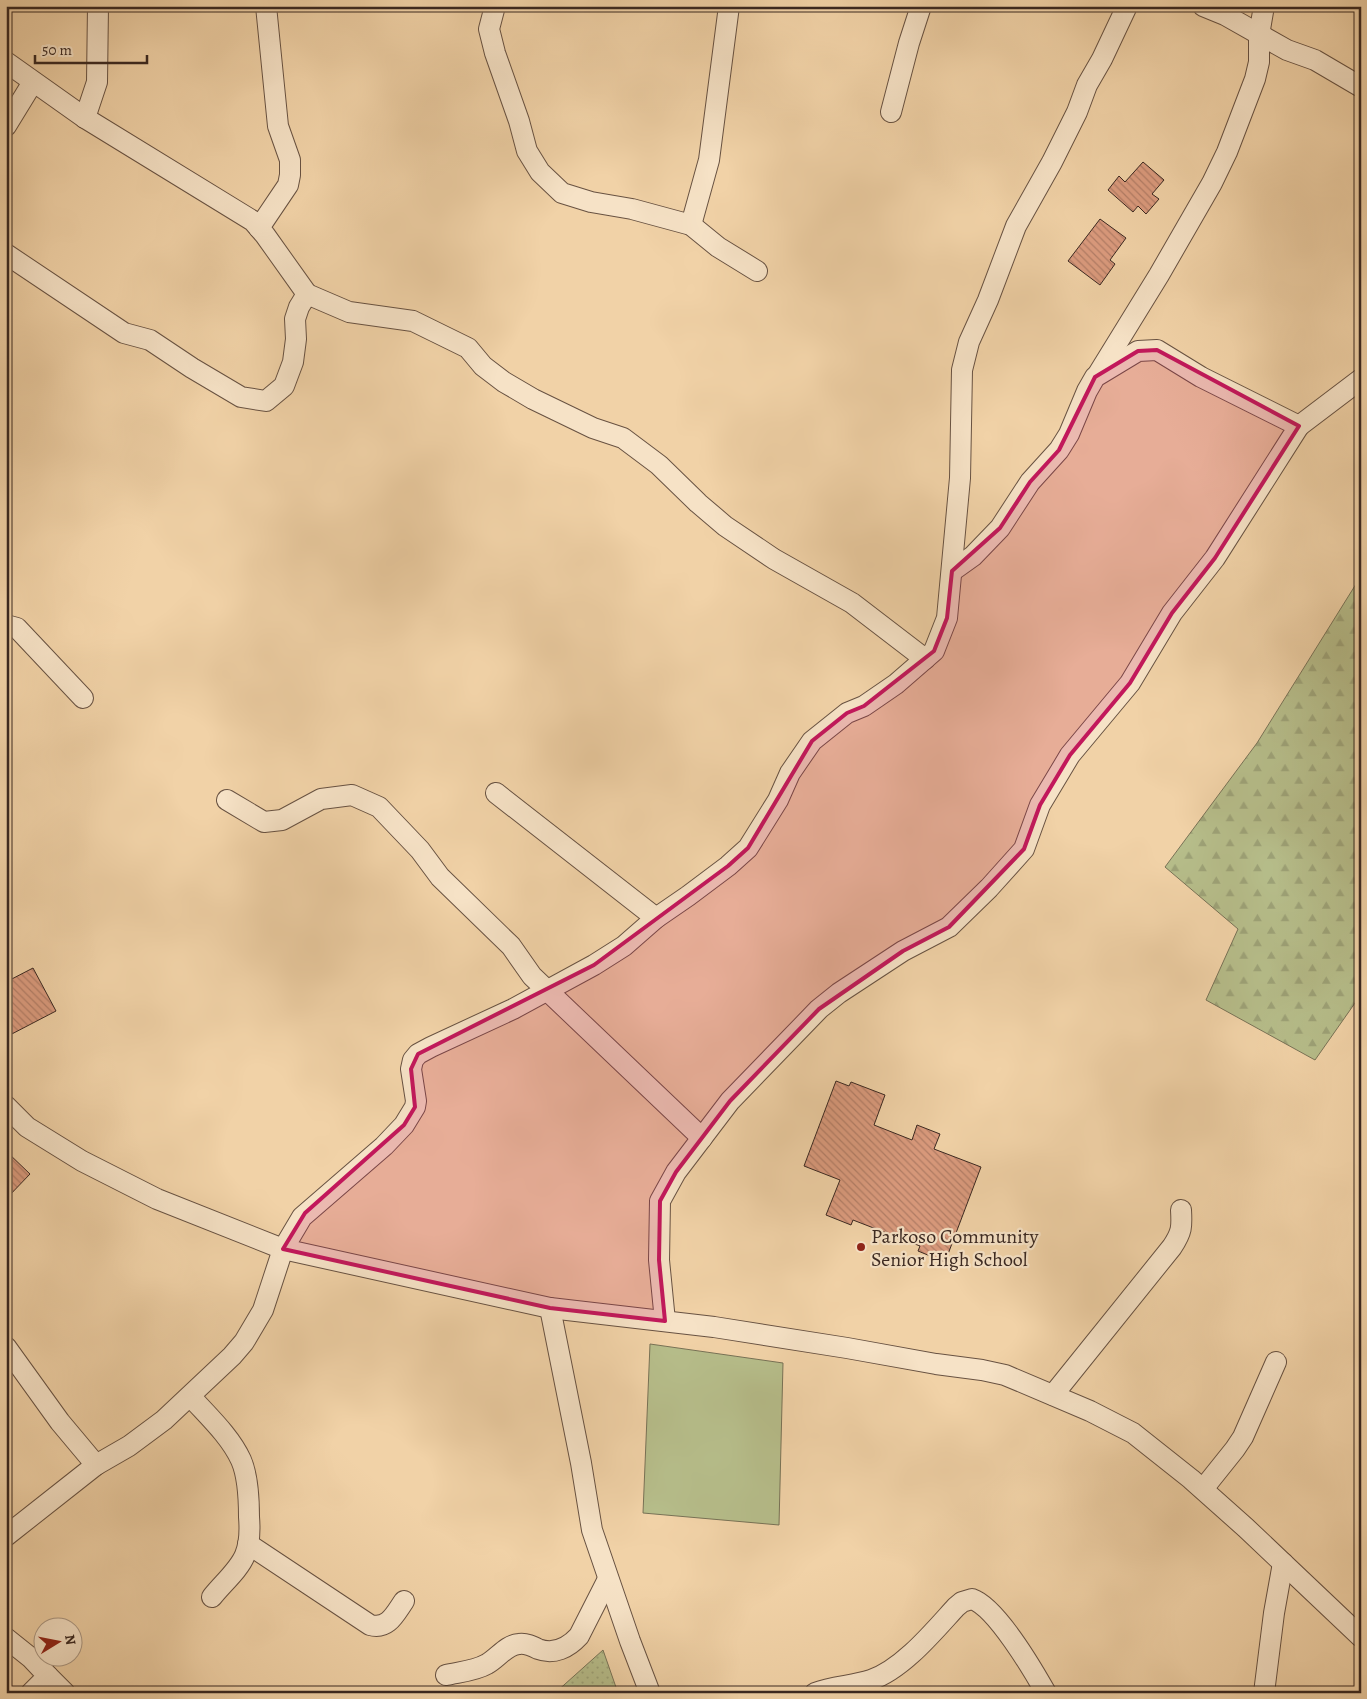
<svg xmlns="http://www.w3.org/2000/svg" width="1367" height="1699" font-family="Alegreya,serif">
<style>
.grass{fill:url(#grass-dots);stroke:#787256}
.forest{fill:url(#forest-firs);stroke:#787256}
.park{fill:#b6bd8a;stroke:#787256}
.building{fill:url(#building-back-hatch);stroke:#3a2821}
.lines{fill:none;stroke-linecap:round;stroke-linejoin:round}
.minor-casing{stroke:#685242;stroke-width:22}
.minor{stroke:#f6e2c6;stroke-width:20}
.marked{fill:#c2185b;fill-opacity:0.2;stroke:#c2185b;stroke-width:4;stroke-linejoin:round}
.poi-dot{fill:#8f2418;stroke:#f6e2c6;stroke-width:2}
.labels{text-anchor:middle;dominant-baseline:central;stroke-width:4.5;stroke-linejoin:round;paint-order:stroke}
.poi-label{font-size:20px;fill:#3a2821;stroke:#f6e2c6;text-anchor:start}
</style>
<defs>
<pattern id="grass-dots" width="8" height="8" patternUnits="userSpaceOnUse" patternTransform="scale(1.25)"><rect width="8" height="8" fill="#b6bd8a"/><path d="M2 2h.1M6 6h.1" fill="none" stroke="#9da277" stroke-width="1.8" stroke-linecap="round"/></pattern>
<pattern id="forest-firs" width="22" height="20" patternUnits="userSpaceOnUse" patternTransform="scale(1.25)"><rect width="22" height="20" fill="#b6bd8a"/><path d="M5 1l3.5 6h-7zM16 11l3.5 6h-7z" fill="#9da277"/></pattern>
<pattern id="building-back-hatch" width="6" height="6" patternUnits="userSpaceOnUse" patternTransform="scale(1.25)"><rect width="6" height="6" fill="#db9b7e"/><path d="M-1 5l2 2M0 0l6 6M5-1l2 2" fill="none" stroke="#b37e67"/></pattern>
</defs>
<rect width="100%" height="100%" fill="#f1d2a7"/>
<filter id="stains"><feTurbulence type="fractalNoise" baseFrequency=".004" numOctaves="4"/><feColorMatrix values="0 0 0 0 .2 0 0 0 0 .09 0 0 0 0 .02 0 0 0 .5 -.17"/></filter>
<radialGradient id="worn" r=".72"><stop offset=".6" stop-color="#630" stop-opacity="0"/><stop offset="1" stop-color="#630" stop-opacity=".3"/></radialGradient>
<!-- grass -->
<polygon class="grass" points="603,1650 618,1693 555,1693"/>
<!-- forest -->
<polygon class="forest" points="1361,576 1361,1008 1355,1003 1315,1060 1206,1000 1238,929 1165,867 1257,743"/>
<!-- park -->
<polygon class="park" points="650,1344 783,1363 779,1525 643,1513"/>
<!-- building -->
<g class="building">
<polygon points="1143,162 1164,180 1152,194 1159,199 1146,214 1138,206 1133,212 1108,190 1119,176 1125,182"/>
<polygon points="1100,219 1126,238 1110,260 1115,264 1100,285 1068,261"/>
<polygon points="33,968 56,1011 6,1037 6,982"/>
<polygon points="836,1081 849,1086 851,1082 885,1095 874,1125 912,1140 917,1125 940,1134 934,1149 981,1167 945,1262 918,1251 920,1246 853,1220 851,1225 826,1215 840,1180 804,1166"/>
<polygon points="6,1151 30,1174 6,1199"/>
</g>
<g class="lines">
<defs>
<g id="minor">
<polyline points="495,6 489,29 495,53 519,121 527,151 540,172 562,193 591,202 632,209 691,225 718,247 757,271"/>
<polyline points="1203,6 1225,15 1287,50 1315,60 1361,87"/>
<polyline points="6,62 85,118 253,221 265,235 307,294"/>
<polyline points="891,112 909,43 921,6"/>
<polyline points="85,118 97,82 98,6"/>
<polyline points="6,126 33,82"/>
<polyline points="691,225 709,160 729,6"/>
<polyline points="259,228 288,185 290,175 290,160 278,126 266,6"/>
<polyline points="6,254 124,333 150,340 192,368 241,397 266,401 284,386 293,362 296,339 295,319 299,307 307,294 349,312 413,321 468,348 483,366 504,382 533,399 593,428 623,438 659,465 698,503 725,526 774,559 852,603 925,659"/>
<polyline points="1098,374 1159,275 1212,183 1227,152 1255,79 1259,62 1259,35 1264,6"/>
<polyline points="1299,426 1361,379"/>
<polyline points="6,625 17,628 83,698"/>
<polyline points="496,793 656,918"/>
<polyline points="227,800 264,822 282,820 321,799 352,795 379,807 420,850 440,877 511,946 532,976 702,1138"/>
<polyline points="6,1106 27,1127 82,1161 157,1199 283,1249 550,1308 714,1327 847,1348 936,1364 982,1370 1005,1375 1090,1411 1133,1433 1191,1479 1246,1528 1361,1637"/>
<polyline points="550,1308 581,1463 592,1530 630,1641 650,1693"/>
<polyline points="665,1321 659,1260 660,1201 676,1172 730,1101 819,1009 839,993 903,951 949,927 989,888 1024,849 1040,805 1070,755 1130,683 1172,613 1215,558 1299,426 1201,377 1157,350 1138,351 1095,377 1087,391 1069,434 1059,450 1030,482 1000,528 973,556 952,571"/>
<polyline points="6,1347 60,1422 96,1465"/>
<path d="M 1053,1395 L 1172,1247 C 1182,1232 1182,1227 1181,1210"/>
<path d="M 191,1397 C 208,1416 230,1436 241,1460 C 248,1476 249,1499 249,1517 C 250,1529 250,1543 245,1555 C 239,1570 222,1584 212,1597"/>
<polyline points="1203,1489 1235,1449 1243,1437 1276,1362"/>
<polyline points="6,1536 96,1465 129,1446 164,1420 232,1356 244,1342 263,1310 283,1249 302,1217 384,1146 404,1125 415,1107 416,1101 411,1069 413,1060 418,1054 431,1047 513,1009 594,965 624,946 656,918 688,896 728,866 748,848 778,800 790,773 812,741 847,713 864,706 896,684 934,651 947,618 960,478 962,370 969,342 988,300 1016,226 1052,162 1077,112 1087,85 1102,59 1127,6"/>
<path d="M 248,1544 L 370,1625 C 388,1630 395,1614 404,1601"/>
<polyline points="6,1638 31,1658 48,1676 31,1693"/>
<path d="M 446,1675 C 459,1672 475,1671 487,1664 C 498,1658 506,1645 519,1644 C 526,1643 532,1646 538,1649 C 554,1655 568,1648 579,1636 L 608,1579"/>
<polyline points="48,1676 65,1693"/>
<path d="M 815,1693 C 833,1686 853,1686 871,1680 C 903,1669 934,1631 956,1607 L 962,1602 L 972,1599 C 996,1607 1033,1670 1046,1693"/>
<polyline points="1264,1693 1274,1613 1283,1563"/>
</g>
</defs>
<!-- minor casing -->
<use href="#minor" class="minor-casing"/>
<!-- minor -->
<use href="#minor" class="minor"/>
</g>
<!-- marked area -->
<path class="marked" d="M 1157,350 L 1299,426 L 1215,558 L 1172,613 L 1130,683 L 1070,755 L 1040,805 L 1024,849 L 949,927 L 903,951 L 819,1009 L 730,1101 L 676,1172 L 660,1201 L 659,1260 L 665,1321 L 550,1308 L 283,1249 L 305,1213 L 404,1125 L 415,1107 L 411,1069 L 418,1054 L 594,965 L 728,866 L 748,848 L 812,741 L 847,713 L 864,706 L 934,651 L 947,618 L 952,571 L 1000,528 L 1030,482 L 1059,450 L 1095,377 L 1138,351 Z"/>
<!-- markers -->
<circle class="poi-dot" cx="861" cy="1247" r="5"/>
<g class="labels">
<!-- poi labels -->
<g class="poi-label">
<text x="871" y="1236">Parkoso Community<tspan x="871" dy="23">Senior High School</tspan></text>
</g>
</g>
<!-- margin -->
<rect width="1367" height="1699" fill="none" stroke="#f1d2a7" stroke-width="25"/>
<rect x="8" y="8" width="1352" height="1684" fill="none" stroke="#3a2821" stroke-width="2.5"/>
<rect x="12" y="12" width="1342" height="1674" fill="none" stroke="#3a2821"/>
<!-- north arrow -->
<g transform="translate(58 1642) rotate(80)"><circle r="24" fill="#f6e2c6" stroke="#ab9884"/>
<path d="M0-4L9 19L0 12L-9 19Z" fill="#8f2418"/>
<text y="-8" font-size="14" font-weight="bold" text-anchor="middle" fill="#3a2821">N</text>
</g>
<!-- scale -->
<path d="M35 55v8h112v-8" fill="none" stroke="#3a2821" stroke-width="2.5"/>
<text x="42" y="55" font-size="15" fill="#3a2821" stroke="#f6e2c6" stroke-width="4" paint-order="stroke">50 m</text>
<rect width="100%" height="100%" filter="url(#stains)"/>
<rect width="100%" height="100%" fill="url(#worn)"/>
</svg>
